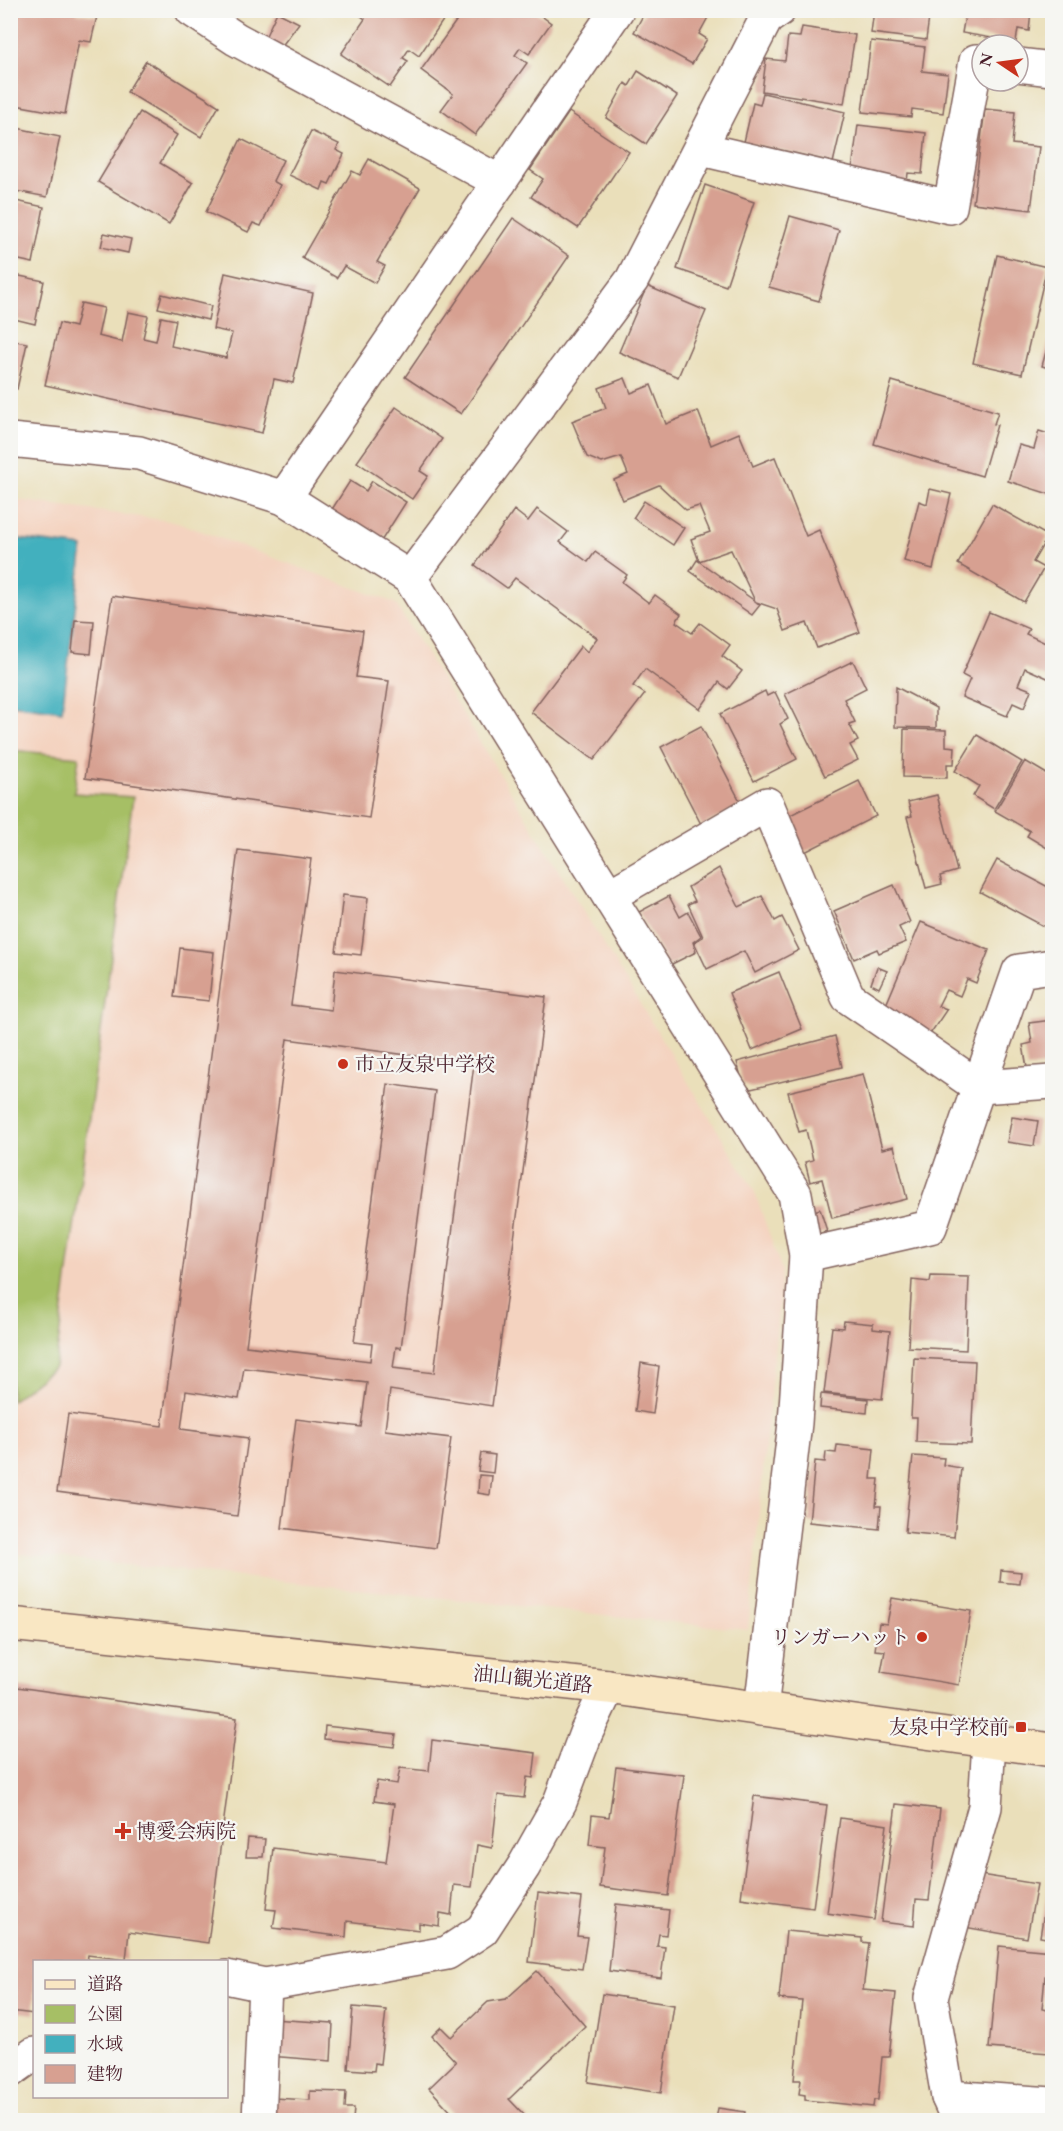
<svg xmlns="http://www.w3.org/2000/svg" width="1063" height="2131" font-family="'EB Garamond','Noto Serif JP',serif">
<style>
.built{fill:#f4d3c0}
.green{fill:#a6bf65;stroke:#786f48;stroke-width:1.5}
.water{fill:#42b0be;stroke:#466874;stroke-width:1.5}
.building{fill:#d7a091;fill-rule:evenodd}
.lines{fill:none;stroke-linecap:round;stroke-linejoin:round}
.street-casing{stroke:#82625d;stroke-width:36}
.secondary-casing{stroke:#82625d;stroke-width:36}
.street{stroke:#fff;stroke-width:33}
.secondary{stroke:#f9e7c3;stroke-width:33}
.poi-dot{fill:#c8321e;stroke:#f6f6f2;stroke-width:2}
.labels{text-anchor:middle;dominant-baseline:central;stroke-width:4.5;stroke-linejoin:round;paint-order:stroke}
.poi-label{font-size:20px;fill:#4a1f2b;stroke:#f6f6f2;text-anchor:start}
.street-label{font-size:20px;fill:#4a1f2b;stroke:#f6f6f2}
</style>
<rect width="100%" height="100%" fill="#f6f6f2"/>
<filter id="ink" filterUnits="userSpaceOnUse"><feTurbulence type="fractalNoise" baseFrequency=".0167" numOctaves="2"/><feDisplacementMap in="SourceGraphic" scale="12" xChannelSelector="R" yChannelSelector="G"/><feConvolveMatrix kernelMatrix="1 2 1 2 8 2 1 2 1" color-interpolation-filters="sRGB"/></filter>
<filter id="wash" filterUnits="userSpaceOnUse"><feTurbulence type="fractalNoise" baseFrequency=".008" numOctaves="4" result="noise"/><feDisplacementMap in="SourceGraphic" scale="24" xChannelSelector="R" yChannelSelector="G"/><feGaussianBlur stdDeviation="1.35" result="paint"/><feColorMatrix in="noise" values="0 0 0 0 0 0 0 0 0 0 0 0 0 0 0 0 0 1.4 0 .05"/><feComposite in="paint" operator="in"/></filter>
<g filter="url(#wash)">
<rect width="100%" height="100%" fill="#eadfba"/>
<!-- built -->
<polygon class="built" points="11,499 177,522 395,603 754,1190 782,1271 748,1630 11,1553"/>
<!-- green -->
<polygon class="green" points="11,750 79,757 74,793 133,797 55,1367 11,1401"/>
<!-- water -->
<polygon class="water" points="11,538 83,547 62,711 11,704"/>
<g id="blocks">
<!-- building -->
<g class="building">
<polygon points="18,10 77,10 77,13 97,16 91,42 79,40 65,114 10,104 10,48"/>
<polygon points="353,10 450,10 419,56 409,49 403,58 408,61 390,87 341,54 365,19"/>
<polygon points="464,10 533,10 551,23 529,54 520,48 515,55 527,63 475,135 441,110 453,94 421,70"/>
<polygon points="646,10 712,10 699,34 707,39 692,64 634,32"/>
<polygon points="874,10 930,10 926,40 871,33"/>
<polygon points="966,10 1031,10 1029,31 1018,29 1016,42 962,33"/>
<polygon points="277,12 299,23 278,51 262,44"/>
<polygon points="802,27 855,35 844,104 762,91 766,59 785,61 788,36 800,37"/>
<polygon points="871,41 925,47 922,71 948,74 943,113 912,109 911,117 862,112"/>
<polygon points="146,61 219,106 201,137 127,92"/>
<polygon points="638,71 677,96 646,144 606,118 625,83 629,86"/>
<polygon points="763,93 845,112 833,163 744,142 753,103 760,105"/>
<polygon points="985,109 1015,112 1012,144 1039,147 1031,210 973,203"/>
<polygon points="140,112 177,135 160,163 193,183 169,224 98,182"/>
<polygon points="569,112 629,152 578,228 531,197 543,179 530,170"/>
<polygon points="858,125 926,133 922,174 908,173 906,190 850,184"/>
<polygon points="12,127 60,137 47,197 10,190"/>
<polygon points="311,131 339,144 336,150 344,154 329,184 324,182 321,190 289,175"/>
<polygon points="241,139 283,160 273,181 280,185 261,226 253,223 248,232 206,212"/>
<polygon points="369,159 420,188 377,262 385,266 375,283 344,266 337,278 302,258 352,171 360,175"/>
<polygon points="705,185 754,202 726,286 677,269"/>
<polygon points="16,201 44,207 33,263 10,258 10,211 14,212"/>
<polygon points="790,216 839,230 819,301 769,287"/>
<polygon points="513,218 569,256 461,414 405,377"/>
<polygon points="104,233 131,239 128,253 101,247"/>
<polygon points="997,255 1047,267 1022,374 973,363"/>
<polygon points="225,273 313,293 293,383 274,379 262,433 45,385 59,323 75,327 81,303 104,308 98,336 122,342 128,312 148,316 143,338 156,341 161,317 176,320 171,346 226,358 232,333 213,329"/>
<polygon points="10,274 44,281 35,324 10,318"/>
<polygon points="647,286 706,311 678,377 619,352"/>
<polygon points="162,294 211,306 208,320 158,308"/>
<polygon points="1052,330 1052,369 1042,366"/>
<polygon points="10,340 27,343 17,389 10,387"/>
<polygon points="625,378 631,393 651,385 666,424 698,411 711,445 739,433 753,466 775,457 806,536 819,530 860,632 817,648 807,623 785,631 777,609 756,602 760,605 752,615 690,571 697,560 755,601 731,550 699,561 691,539 710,532 699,506 686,510 659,485 623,500 614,480 628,474 621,457 602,463 587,457 572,421 606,408 599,388"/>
<polygon points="892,381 998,412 994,424 997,425 982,476 874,444"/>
<polygon points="396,407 442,439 420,471 428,476 412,499 357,462"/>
<polygon points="1039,431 1052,435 1052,495 1008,481 1019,445 1034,449"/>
<polygon points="350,481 366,491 372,481 406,502 378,546 329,514"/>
<polygon points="930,489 951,494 933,569 904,561 919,501 927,504"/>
<polygon points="644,501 684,528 673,545 633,518"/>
<polygon points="992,504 1048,536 1033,562 1044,568 1024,602 958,564"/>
<polygon points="537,509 568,532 560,542 588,562 595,552 627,575 622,582 649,603 655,595 681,614 676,622 692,633 700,623 730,645 722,656 742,671 728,689 719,682 700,709 645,669 633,686 645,694 594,760 531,712 581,646 587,652 597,638 515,578 507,588 475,565 514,510 528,521"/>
<polygon points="112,596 363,631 356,677 389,681 369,818 85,778"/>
<polygon points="989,612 1029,629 1026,634 1052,646 1052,680 1025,668 1018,685 1031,690 1024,708 1013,703 1007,716 962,697 970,679 962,675"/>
<polygon points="75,620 94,621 91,654 72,652"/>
<polygon points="853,661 866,688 844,699 855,722 849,724 858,741 850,745 858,760 825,776 785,694"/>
<polygon points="896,687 936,708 936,728 895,727"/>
<polygon points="765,691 767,696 775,692 788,719 780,724 797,759 754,781 720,714"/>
<polygon points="701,726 742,805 702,826 661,747"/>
<polygon points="904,729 946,730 946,746 955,747 954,764 947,764 947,778 903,777"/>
<polygon points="977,735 1022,762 994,809 973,796 979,786 955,771"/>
<polygon points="1025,761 1052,777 1052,851 1027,836 1030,831 995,811"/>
<polygon points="859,781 876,816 799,855 782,819"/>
<polygon points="937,795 957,871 940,876 942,884 926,888 907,817 912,816 908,802"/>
<path d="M 238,850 L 311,859 L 291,1005 L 331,1010 L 335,970 L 546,997 L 492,1406 L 390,1390 L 385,1430 L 451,1438 L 436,1548 L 282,1528 L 296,1419 L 361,1427 L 367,1383 L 244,1368 L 239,1399 L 186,1391 L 181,1429 L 248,1438 L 237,1516 L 57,1492 L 68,1414 L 162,1426 ZM 287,1039 L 474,1064 L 434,1373 L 393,1368 L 396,1347 L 401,1348 L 435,1091 L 388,1084 L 354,1342 L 372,1344 L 370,1361 L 246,1346 Z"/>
<polygon points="997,860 1052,889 1052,917 1047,928 980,892"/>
<polygon points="719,868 739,907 762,896 775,921 782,917 799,950 755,973 744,951 707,969 694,942 703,937 688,904 695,901 688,887"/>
<polygon points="894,885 910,922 899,927 906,942 879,953 877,949 854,959 834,911"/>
<polygon points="343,895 368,898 361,955 336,952"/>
<polygon points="669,896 680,917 688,912 701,936 693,942 696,952 668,966 639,912"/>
<polygon points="921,922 989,950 976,983 967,979 960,996 946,990 938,1006 947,1009 926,1040 883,1012"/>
<polygon points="180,948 214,952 209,1001 174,997"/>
<polygon points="877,967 887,971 879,988 871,984"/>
<polygon points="779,972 802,1029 752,1050 729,993"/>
<polygon points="1052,1020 1052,1065 1027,1068 1023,1045 1032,1043 1029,1023"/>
<polygon points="835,1036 842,1067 751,1089 743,1084 737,1062"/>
<polygon points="863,1074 882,1149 894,1146 907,1199 832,1218 822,1179 810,1182 805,1162 813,1160 806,1130 799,1132 788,1092"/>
<polygon points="1012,1117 1038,1121 1034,1146 1007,1142"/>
<polygon points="820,1209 827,1231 815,1235 808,1213"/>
<polygon points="931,1276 969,1277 966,1350 908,1347 912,1280 930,1282"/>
<polygon points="844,1321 873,1324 873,1329 890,1331 882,1399 824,1393 832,1327 843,1328"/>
<polygon points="914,1358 975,1361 971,1444 916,1442 917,1418 911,1418"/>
<polygon points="641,1363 659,1366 653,1414 635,1411"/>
<polygon points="821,1394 868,1399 867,1413 820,1408"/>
<polygon points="837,1445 874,1449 871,1479 879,1479 876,1506 881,1506 879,1529 809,1522 815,1461 825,1462 826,1452 836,1453"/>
<polygon points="481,1453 495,1455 493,1473 478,1471"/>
<polygon points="913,1456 944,1458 943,1465 961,1468 954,1537 905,1532"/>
<polygon points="479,1475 492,1476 490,1495 478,1493"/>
<polygon points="1001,1570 1021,1572 1020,1584 1000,1582"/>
<polygon points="892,1598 971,1611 959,1685 881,1672 885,1651 875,1650 879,1623 887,1624"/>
<polygon points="10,1686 237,1718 208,1943 129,1932 126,1960 88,1955 87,1962 34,1962 34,2014 10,2011"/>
<polygon points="325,1726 396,1734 394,1747 324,1739"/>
<polygon points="432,1740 536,1753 533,1778 527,1777 524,1798 498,1795 492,1848 477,1845 472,1887 454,1885 451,1915 440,1913 439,1926 419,1923 419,1930 347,1921 346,1937 273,1928 276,1910 266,1909 273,1848 386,1862 394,1804 374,1801 377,1781 397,1784 400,1768 429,1771"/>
<polygon points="616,1767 684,1775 668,1896 600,1887 605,1847 589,1845 592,1815 609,1817"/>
<polygon points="754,1796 827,1805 813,1908 741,1898"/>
<polygon points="896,1804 940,1809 929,1900 916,1899 914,1926 881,1922"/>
<polygon points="840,1818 887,1825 874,1920 827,1913"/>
<polygon points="248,1838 265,1839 263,1857 246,1857"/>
<polygon points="1051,1868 1052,1868 1052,1939 1040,1937"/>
<polygon points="974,1874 1037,1884 1027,1938 964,1927"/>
<polygon points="538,1893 582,1898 577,1936 587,1937 582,1969 529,1962"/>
<polygon points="616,1904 669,1910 666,1935 659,1934 657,1946 665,1947 661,1978 609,1971"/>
<polygon points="786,1931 862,1938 862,1942 869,1943 863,1990 896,1993 889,2057 882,2057 878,2100 874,2100 873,2107 805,2100 805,2095 799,2094 801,2080 794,2080 802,2001 779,1999"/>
<polygon points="999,1946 1052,1951 1052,1977 1045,1976 1042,2009 1052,2011 1049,2053 989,2048"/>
<polygon points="537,1971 585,2026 509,2099 529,2120 446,2120 453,2114 429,2088 456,2062 432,2036 441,2027 451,2037 488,2002 506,1999"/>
<polygon points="602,1994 674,2005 661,2093 588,2082"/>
<polygon points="353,2007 386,2010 380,2064 375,2063 374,2071 348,2069"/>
<polygon points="272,2019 333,2023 331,2061 269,2056"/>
<polygon points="310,2091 346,2092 345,2108 354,2108 353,2120 272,2120 273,2098 310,2100"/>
<polygon points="718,2108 745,2112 744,2120 716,2120"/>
</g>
</g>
</g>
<g filter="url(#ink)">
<use href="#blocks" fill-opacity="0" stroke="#82625d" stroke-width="1.5"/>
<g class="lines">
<defs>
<g id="street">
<polyline points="192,10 236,39 500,182"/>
<polyline points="1018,65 1052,69"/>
<polyline points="701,149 950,207 976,61 982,61"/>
<polyline points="10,440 139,453 284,498 410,578"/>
<polyline points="284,498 617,10"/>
<polyline points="609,896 767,804 848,997 979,1087 1052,1082"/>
<polyline points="806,1255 930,1227 1019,971 1052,966"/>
<polyline points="761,1709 795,1423 806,1255 795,1194 410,578 632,280 766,19 779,10"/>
<polyline points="226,1977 265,1985 447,1953 482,1930 524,1866 560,1802 586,1733 608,1687"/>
<polyline points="10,2071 34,2054"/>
<polyline points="948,2097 1052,2104"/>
<polyline points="259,2120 265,1985"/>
<polyline points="958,2120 948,2097 931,1998 985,1807 989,1741"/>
</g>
<polyline id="secondary" points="10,1624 608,1687 1052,1750"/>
</defs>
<!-- street casing -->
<use href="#street" class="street-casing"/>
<!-- secondary casing -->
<use href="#secondary" class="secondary-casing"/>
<!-- street -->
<use href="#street" class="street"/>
<!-- secondary -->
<use href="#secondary" class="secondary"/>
</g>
</g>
<!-- markers -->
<g class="poi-dot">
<circle cx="343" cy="1064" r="6"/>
<circle cx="922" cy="1637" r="6"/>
<rect x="1015" y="1721" width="12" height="12" rx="3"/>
<path d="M120 1822h6v6h6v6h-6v6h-6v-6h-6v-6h6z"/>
</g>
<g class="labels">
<!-- poi labels -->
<g class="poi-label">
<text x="355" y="1064">市立友泉中学校</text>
<text x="910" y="1637" text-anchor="end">リンガーハット</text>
<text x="1009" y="1727" text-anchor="end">友泉中学校前</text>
<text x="136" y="1831">博愛会病院</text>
</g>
<!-- street labels -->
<g class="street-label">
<text transform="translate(533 1679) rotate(6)">油山観光道路</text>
</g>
</g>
<!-- margin -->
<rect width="1063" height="2131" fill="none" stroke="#f6f6f2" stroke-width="36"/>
<!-- legend -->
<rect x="33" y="1960" width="195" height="138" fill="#f6f6f2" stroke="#b1a0a2" stroke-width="1.5"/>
<rect x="45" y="1980" width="30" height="9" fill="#f9e7c3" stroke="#b1a0a2" stroke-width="1.5"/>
<text x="87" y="1990" font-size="18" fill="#4a1f2b">道路</text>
<rect x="45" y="2005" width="30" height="18" fill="#a6bf65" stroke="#b1a0a2" stroke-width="1.5"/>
<text x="87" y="2020" font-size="18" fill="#4a1f2b">公園</text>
<rect x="45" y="2035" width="30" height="18" fill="#42b0be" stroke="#b1a0a2" stroke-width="1.5"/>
<text x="87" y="2050" font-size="18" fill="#4a1f2b">水域</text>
<rect x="45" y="2065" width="30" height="18" fill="#d7a091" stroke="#b1a0a2" stroke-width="1.5"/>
<text x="87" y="2080" font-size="18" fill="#4a1f2b">建物</text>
<!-- north arrow -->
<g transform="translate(1000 63) rotate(283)"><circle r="28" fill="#f6f6f2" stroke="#b1a0a2" stroke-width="1.5"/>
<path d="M0-4.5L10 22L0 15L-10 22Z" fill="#c8321e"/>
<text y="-9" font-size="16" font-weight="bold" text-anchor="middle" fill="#4a1f2b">N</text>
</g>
</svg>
